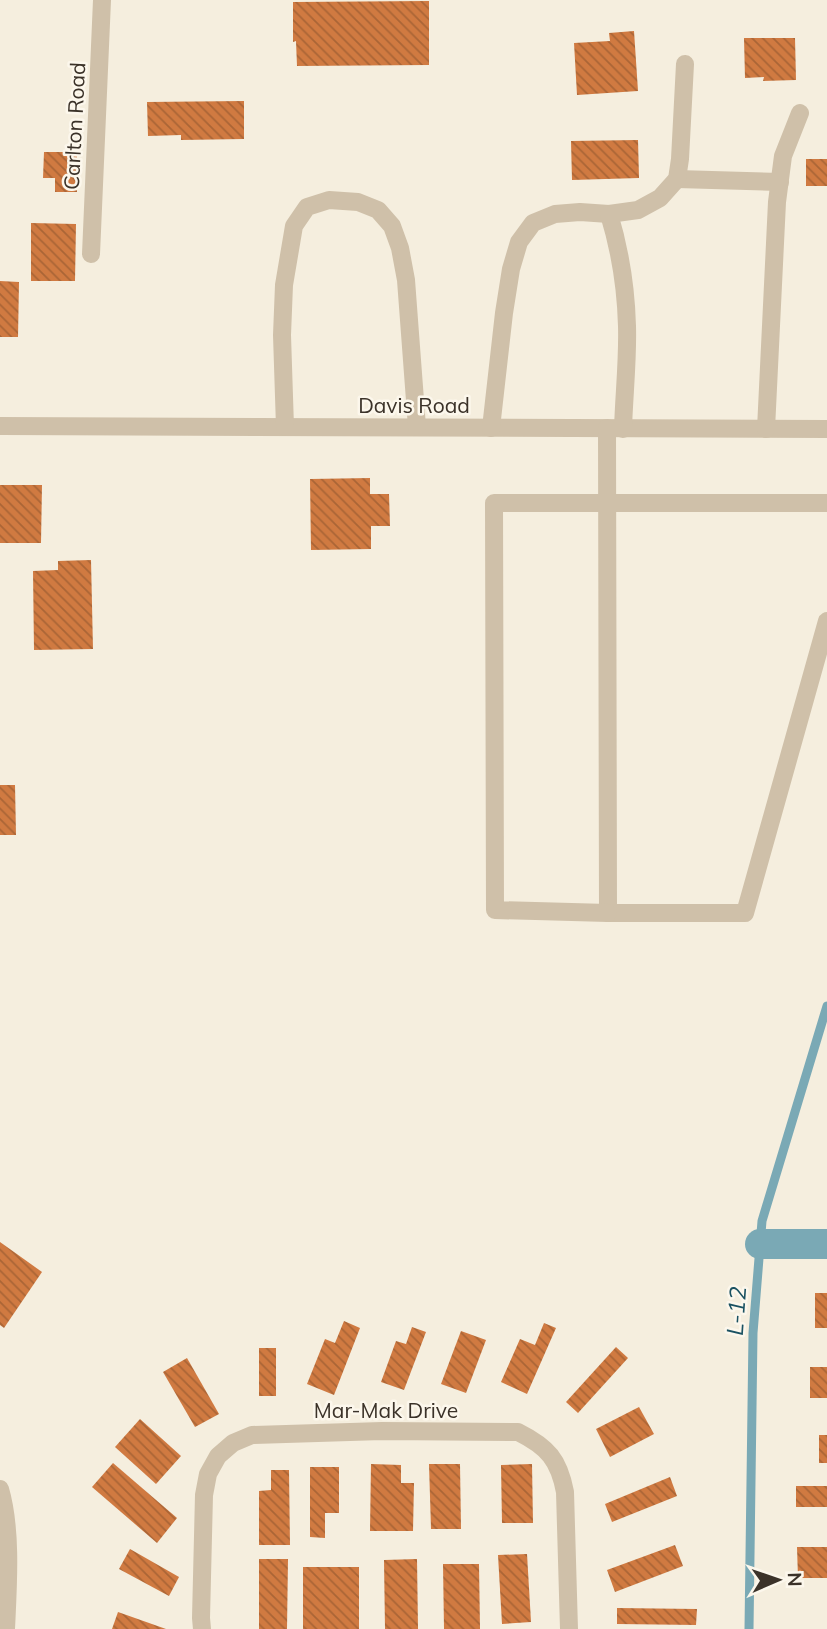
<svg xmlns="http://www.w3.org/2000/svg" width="827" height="1629" font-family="Mulish,sans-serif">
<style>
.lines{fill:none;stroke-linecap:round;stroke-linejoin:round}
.stream{stroke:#7aa9b5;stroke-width:9}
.canal{stroke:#7aa9b5;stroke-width:30}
.building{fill:url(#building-back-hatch)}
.minor{stroke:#cfc0a9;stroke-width:18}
.labels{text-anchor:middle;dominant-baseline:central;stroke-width:5;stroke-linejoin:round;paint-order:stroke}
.street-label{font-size:21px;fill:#3b3229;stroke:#fcf7ec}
.water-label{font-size:23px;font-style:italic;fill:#1a5161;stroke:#fcf7ec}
</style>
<defs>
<pattern id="building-back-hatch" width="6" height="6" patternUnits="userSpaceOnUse" patternTransform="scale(1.75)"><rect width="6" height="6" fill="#d07a41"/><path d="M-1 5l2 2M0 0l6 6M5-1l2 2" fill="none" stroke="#aa6536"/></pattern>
</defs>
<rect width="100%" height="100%" fill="#f5eede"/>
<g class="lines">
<!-- stream -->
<polyline class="stream" points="749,1629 753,1333 762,1221 827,1006"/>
<!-- canal -->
<polyline class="canal" points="760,1244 827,1244"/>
</g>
<!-- building -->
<g class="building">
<polygon points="429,1 429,65 297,66 296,41 293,42 293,2"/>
<polygon points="634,31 638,91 577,95 574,43 610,41 609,33"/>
<polygon points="744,38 795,38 796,80 763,81 764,77 745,78"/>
<polygon points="244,101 244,139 181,140 181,135 148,136 147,102"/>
<polygon points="638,140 639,178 572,180 571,141"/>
<polygon points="44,152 77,152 77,192 55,192 55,178 43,178"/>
<rect x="806" y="159" width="21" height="27"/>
<polygon points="31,223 76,224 75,281 31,281"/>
<polygon points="0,281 19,282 18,337 0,337"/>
<polygon points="370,478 370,494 389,494 390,526 371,526 371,549 311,550 310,479"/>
<polygon points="0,485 42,485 41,543 0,543"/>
<polygon points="91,560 93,649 34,650 33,571 58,570 58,561"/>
<polygon points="0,785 15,785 16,835 0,835"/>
<polygon points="0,1242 42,1272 4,1328 0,1325"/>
<rect x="815" y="1293" width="12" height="35"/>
<polygon points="344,1321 360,1328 334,1395 307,1384 325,1339 335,1343"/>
<polygon points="544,1323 556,1328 527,1394 501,1382 520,1339 535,1345"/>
<polygon points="412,1327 426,1332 404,1390 381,1382 396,1341 406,1344"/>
<polygon points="461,1331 486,1340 466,1393 441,1384"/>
<polygon points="616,1347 628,1358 578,1413 566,1402"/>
<rect x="259" y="1348" width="17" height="48"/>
<polygon points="187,1358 219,1414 195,1427 163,1372"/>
<rect x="810" y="1367" width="17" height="31"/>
<polygon points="639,1407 654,1434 610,1457 596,1429"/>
<polygon points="140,1419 181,1456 156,1484 115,1447"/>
<rect x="819" y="1435" width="8" height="28"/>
<polygon points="113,1463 177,1518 157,1543 92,1487"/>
<polygon points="371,1464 401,1465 401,1483 414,1483 413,1531 370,1531"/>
<polygon points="429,1464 460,1464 461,1529 431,1529"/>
<polygon points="532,1464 533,1523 502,1523 501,1465"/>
<polygon points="310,1467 339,1467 339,1513 325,1513 325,1538 310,1537"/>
<polygon points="271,1470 289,1470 290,1545 259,1545 259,1491 271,1490"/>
<polygon points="670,1477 677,1496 612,1522 605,1504"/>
<rect x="796" y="1486" width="31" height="21"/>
<polygon points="675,1545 683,1566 615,1592 607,1570"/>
<polygon points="797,1547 827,1547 827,1578 798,1578"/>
<polygon points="130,1549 179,1577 169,1596 119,1569"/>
<polygon points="527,1554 531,1622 502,1624 498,1555"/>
<polygon points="259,1559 288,1559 287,1629 259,1629"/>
<polygon points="417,1559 418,1629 385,1629 384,1560"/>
<polygon points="443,1564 479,1564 480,1629 444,1629"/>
<rect x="303" y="1567" width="56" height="62"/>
<polygon points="617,1608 697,1609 696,1625 617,1624"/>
<polygon points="118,1612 166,1629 112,1629"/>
</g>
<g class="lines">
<!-- minor -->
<g class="minor">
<polyline points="677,179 780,182"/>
<polyline points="91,254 102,0"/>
<polyline points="0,426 827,429"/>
<polyline points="285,427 282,335 284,285 294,226 307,207 329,200 358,202 378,210 392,226 400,248 406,280 417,427"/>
<polyline points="491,428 504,313 511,269 519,242 533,223 555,214 580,212 609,214"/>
<polyline points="607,428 608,913 745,913 827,621"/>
<path d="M 623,429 C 624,395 628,360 627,326 C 626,289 620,250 609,214 L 638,210 L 660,198 L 677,179 L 680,159 L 685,64"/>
<polyline points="766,429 777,202 783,156 800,113"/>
<polyline points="608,913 495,910 494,503 827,503"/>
<path d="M 0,1489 C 12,1530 8,1586 6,1629"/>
<path d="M 202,1629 L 201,1618 L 204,1495 L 208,1474 L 218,1456 L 233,1443 L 252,1435 L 382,1431 L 518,1432 C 548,1447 559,1460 565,1492 L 569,1629"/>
</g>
</g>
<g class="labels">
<!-- street labels -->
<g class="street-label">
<text transform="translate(74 126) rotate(-87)">Carlton Road</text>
<text x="414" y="405">Davis Road</text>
<text x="386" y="1410">Mar-Mak Drive</text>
</g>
<!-- water labels -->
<g class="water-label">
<text transform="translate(736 1311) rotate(-86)">L-12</text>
</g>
</g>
<!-- north arrow -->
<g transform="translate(778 1580) rotate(88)" stroke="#fcf7ec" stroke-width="5" paint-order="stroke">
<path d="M0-5L12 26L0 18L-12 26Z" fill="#3b3229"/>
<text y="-10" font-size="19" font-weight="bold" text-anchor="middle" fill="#3b3229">N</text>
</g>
</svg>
